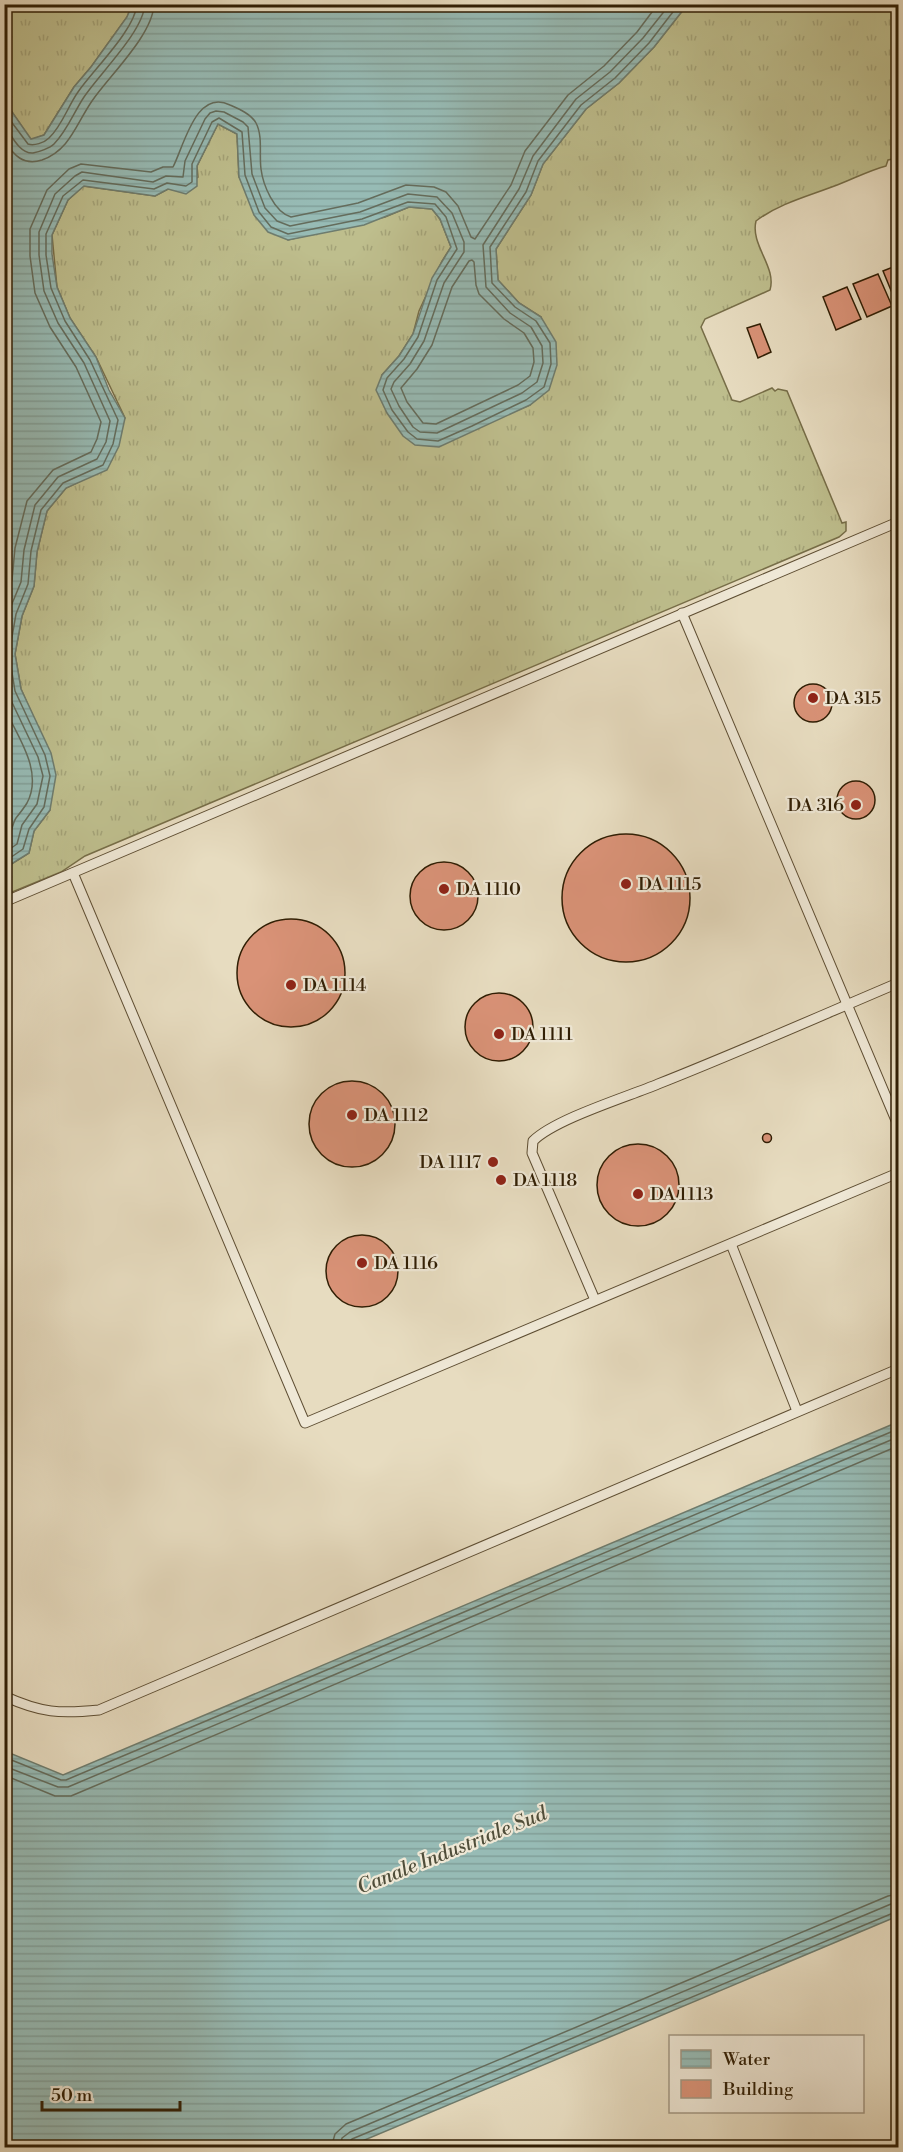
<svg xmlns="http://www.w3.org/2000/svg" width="903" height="2152" font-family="'Libre Bodoni',serif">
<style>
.grass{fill:url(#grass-tufts);stroke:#776e48;stroke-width:1.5}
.water{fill:url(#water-rules);stroke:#6e7c6e;stroke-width:1.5}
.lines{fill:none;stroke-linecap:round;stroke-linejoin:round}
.shore{stroke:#646c5c;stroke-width:1.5}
.building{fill:#d99277;stroke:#301e04;stroke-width:1.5}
.service-casing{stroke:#5e4e33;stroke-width:11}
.service{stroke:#efe8d6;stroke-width:9}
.poi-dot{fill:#8f2418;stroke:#efe8d6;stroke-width:2}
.labels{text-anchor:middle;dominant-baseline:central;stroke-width:4.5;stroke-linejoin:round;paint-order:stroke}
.poi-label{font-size:18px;fill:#301e04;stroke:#efe8d6;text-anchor:start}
.water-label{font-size:20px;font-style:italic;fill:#4f4d39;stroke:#efe8d6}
</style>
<defs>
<pattern id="grass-tufts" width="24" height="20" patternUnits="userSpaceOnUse" patternTransform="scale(1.5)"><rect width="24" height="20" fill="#bebe8d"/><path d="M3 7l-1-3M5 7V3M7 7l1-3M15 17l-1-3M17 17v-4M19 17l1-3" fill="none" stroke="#a4a378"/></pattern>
<pattern id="water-rules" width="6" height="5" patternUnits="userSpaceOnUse" patternTransform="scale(1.5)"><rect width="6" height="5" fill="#97bbb5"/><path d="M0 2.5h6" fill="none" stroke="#82a09a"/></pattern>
</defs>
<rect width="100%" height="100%" fill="#e7dcc0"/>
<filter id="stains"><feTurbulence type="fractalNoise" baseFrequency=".00333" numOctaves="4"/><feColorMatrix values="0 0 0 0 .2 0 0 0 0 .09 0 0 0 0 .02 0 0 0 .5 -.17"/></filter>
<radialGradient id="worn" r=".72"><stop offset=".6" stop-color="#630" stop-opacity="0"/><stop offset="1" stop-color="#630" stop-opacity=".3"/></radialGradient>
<!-- grass -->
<g class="grass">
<polygon points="5,5 132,5 127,17 91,67 74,87 44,135 31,140 10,109 5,105"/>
<path d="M 687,5 L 898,5 L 898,158 L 888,160 L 886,166 C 871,170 857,177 842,183 C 813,195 781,202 756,221 C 750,245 777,267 770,290 L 705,319 L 701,327 L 732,400 L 740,402 L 772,388 L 775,391 L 778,389 L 787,391 L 842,523 L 846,522 L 846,531 L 839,537 L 85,856 L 61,872 L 5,895 L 5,868 L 29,853 L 34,831 L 50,810 L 32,714 L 21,689 L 15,654 L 22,616 L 34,586 L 37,552 L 47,511 L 66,488 L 83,480 L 125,418 L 96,357 L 70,318 L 57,287 L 52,235 L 68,200 L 83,186 L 155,196 L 168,189 L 178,190 L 198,177 L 197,166 L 218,124 L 237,134 L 239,177 L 288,240 L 385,217 L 409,207 L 432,209 L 440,219 L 451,247 L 442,261 L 419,311 L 413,334 L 399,356 L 382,375 L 508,414 L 530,405 L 541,317 L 519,303 L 498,280 L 496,249 L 531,195 L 543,164 L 586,109 L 619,83 L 654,47 Z"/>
</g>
<!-- water -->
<g class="water">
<polygon points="132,5 687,5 654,47 619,83 586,109 543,164 531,195 496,249 498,280 519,303 541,317 556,342 557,365 549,390 530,405 439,447 415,445 403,436 387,413 376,390 382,375 399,356 413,334 432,278 451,247 440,219 432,209 409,207 364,225 288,240 268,232 254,215 239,177 237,134 218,124 197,166 197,186 186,194 168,189 155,196 84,186 68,200 52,235 52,254 57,287 70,318 96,357 109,390 125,418 119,446 107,470 66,488 47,511 37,552 34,586 22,616 15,654 21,689 51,753 56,775 50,810 34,831 29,853 5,868 5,105 10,109 31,139 44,135 74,87 91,67 127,17"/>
<polygon points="898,1422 898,1916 348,2147 5,2147 5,1751 63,1775"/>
</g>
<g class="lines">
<!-- shore -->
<g class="shore">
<path d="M 4,112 L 28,144 C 34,146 44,143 49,138 C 62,126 68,106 78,92 C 93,70 135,30 137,4"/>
<path d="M 4,125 C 11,134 19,154 33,153 C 39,152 50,148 54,144 C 67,131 74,112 84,97 C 100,73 143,32 145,4"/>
<path d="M 4,141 C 14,155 23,166 42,160 C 70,150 76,124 92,101 C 109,76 153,35 154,4"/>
<polygon points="472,260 474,262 476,285 479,294 504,319 524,333 533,348 534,362 530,376 518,385 436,424 423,423 407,402 401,388 417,369 432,345 452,287 469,261"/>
<path d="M 4,598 L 12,580 L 15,548 L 27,501 L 53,470 L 91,452 L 97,439 L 101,422 L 76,367 L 50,327 L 35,293 L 30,256 L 30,229 L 47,190 L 69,169 L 81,164 L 151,172 L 163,167 L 173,167 C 184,146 196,88 230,105 C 239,109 251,114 256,123 C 263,136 259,155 261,169 C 263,185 274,212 291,217 L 358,203 L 406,185 L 434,187 L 446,192 L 458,206 L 471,237 L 475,239 L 511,185 L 525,151 L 568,95 L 604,66 L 637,32 L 658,4"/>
<polyline points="4,634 9,611 21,582 24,550 35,505 58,477 97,459 106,442 110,421 84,363 58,323 44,291 39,255 39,232 55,194 75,176 82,172 153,182 166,176 183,177 185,161 205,119 210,113 216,111 224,112 243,122 248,127 252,174 265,208 277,221 290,226 360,212 408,194 437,197 452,213 464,242 464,252 444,283 424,341 410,364 394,382 391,389 399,406 413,427 420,432 437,433 522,393 537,382 543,363 542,346 531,327 510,313 486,287 483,245 519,189 533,156 576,99 610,72 643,38 670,4"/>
<polyline points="4,674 8,694 38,757 43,776 37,804 22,825 17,844 4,853"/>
<path d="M 4,707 C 17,736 44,771 27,803 C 24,808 20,813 16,818 C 11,826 12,837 4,842"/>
<polyline points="4,862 23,849 29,829 44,807 50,776 45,755 15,691 9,654 16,614 28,584 31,551 41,510 63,483 103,465 113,444 118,420 90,360 65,321 51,288 46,255 46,234 63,196 83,180 154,189 167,183 186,186 192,182 192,164 212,122 219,118 242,132 245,175 259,212 271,227 288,234 362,219 408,202 435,204 446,217 457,249 437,280 418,337 404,359 387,378 383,390 392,410 408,432 417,439 438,441 472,426 526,400 544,387 551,364 550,343 536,321 515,307 492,283 490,247 526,192 538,161 581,105 615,78 649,43 679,4"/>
<polyline points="4,1757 61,1780 66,1780 898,1429"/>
<polyline points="4,1766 58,1787 68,1787 898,1437"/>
<polyline points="4,1775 55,1796 71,1796 898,1446"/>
<polyline points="331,2148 335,2134 346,2124 888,1896 898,1894"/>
<polyline points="340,2148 342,2138 350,2132 891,1904 898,1903"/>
<polyline points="348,2148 349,2142 352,2139 898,1911"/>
</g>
</g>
<!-- building -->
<g class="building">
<polygon points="898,265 898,305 897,305 883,271"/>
<polygon points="878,274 892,306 867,317 853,284"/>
<polygon points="847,287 861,319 836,330 823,297"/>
<polygon points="760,324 771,352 758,358 747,328"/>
<polygon points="898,654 898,678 895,666"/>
<circle cx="813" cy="703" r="19"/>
<circle cx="856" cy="800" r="19"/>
<circle cx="626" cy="898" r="64"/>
<circle cx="444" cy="896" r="34"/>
<circle cx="291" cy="973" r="54"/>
<circle cx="499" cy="1027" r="34"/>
<circle cx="352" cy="1124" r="43"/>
<circle cx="767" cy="1138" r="4.5"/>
<circle cx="638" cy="1185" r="41"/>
<circle cx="493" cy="1161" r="4.5"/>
<circle cx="501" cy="1179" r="4.5"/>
<circle cx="362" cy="1271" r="36"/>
</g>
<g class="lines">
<defs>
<g id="service">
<polyline points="682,613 898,1125"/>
<polyline points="73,873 305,1423 898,1173"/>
<polyline points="4,902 898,522"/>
<polyline points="731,1244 797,1411"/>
<path d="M 595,1300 L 532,1153 L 533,1141 C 555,1119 627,1097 658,1084 C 739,1052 818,1017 898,983"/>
<path d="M 4,1696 C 41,1713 60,1714 99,1710 L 898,1369"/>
</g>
</defs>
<!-- service casing -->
<use href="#service" class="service-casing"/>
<!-- service -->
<use href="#service" class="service"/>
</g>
<!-- markers -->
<g class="poi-dot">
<circle cx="813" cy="698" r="6"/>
<circle cx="856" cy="805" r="6"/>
<circle cx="626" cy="884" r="6"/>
<circle cx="444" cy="889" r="6"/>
<circle cx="291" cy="985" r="6"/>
<circle cx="499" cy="1034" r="6"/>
<circle cx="352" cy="1115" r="6"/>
<circle cx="493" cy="1162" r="6"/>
<circle cx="501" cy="1180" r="6"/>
<circle cx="638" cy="1194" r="6"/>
<circle cx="362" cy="1263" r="6"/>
</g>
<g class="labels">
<!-- poi labels -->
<g class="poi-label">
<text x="825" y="698">DA 315</text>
<text x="844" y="805" text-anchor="end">DA 316</text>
<text x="638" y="884">DA 1115</text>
<text x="456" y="889">DA 1110</text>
<text x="303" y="985">DA 1114</text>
<text x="511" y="1034">DA 1111</text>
<text x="364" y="1115">DA 1112</text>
<text x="481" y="1162" text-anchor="end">DA 1117</text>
<text x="513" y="1180">DA 1118</text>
<text x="650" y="1194">DA 1113</text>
<text x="374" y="1263">DA 1116</text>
</g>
<!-- water labels -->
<g class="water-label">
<text transform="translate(452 1851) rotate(-22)">Canale Industriale Sud</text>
</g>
</g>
<!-- margin -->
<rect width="903" height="2152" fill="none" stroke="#e7dcc0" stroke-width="24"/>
<rect x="6" y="6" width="891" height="2140" fill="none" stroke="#301e04" stroke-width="3"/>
<rect x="12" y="12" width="879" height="2128" fill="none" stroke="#301e04" stroke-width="1.5"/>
<!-- legend -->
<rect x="669" y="2035" width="195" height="78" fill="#efe8d6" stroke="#a39782" stroke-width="1.5"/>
<rect x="681" y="2050" width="30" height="18" fill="url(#water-rules)" stroke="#a39782" stroke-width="1.5"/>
<text x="723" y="2065" font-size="18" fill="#301e04">Water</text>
<rect x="681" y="2080" width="30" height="18" fill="#d99277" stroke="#a39782" stroke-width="1.5"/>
<text x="723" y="2095" font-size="18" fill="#301e04">Building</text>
<!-- scale -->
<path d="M42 2101v9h138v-9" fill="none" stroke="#301e04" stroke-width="3"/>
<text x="51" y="2101" font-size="18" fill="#301e04" stroke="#efe8d6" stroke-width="4.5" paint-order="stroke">50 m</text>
<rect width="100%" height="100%" filter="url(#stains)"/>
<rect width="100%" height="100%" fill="url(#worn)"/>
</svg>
